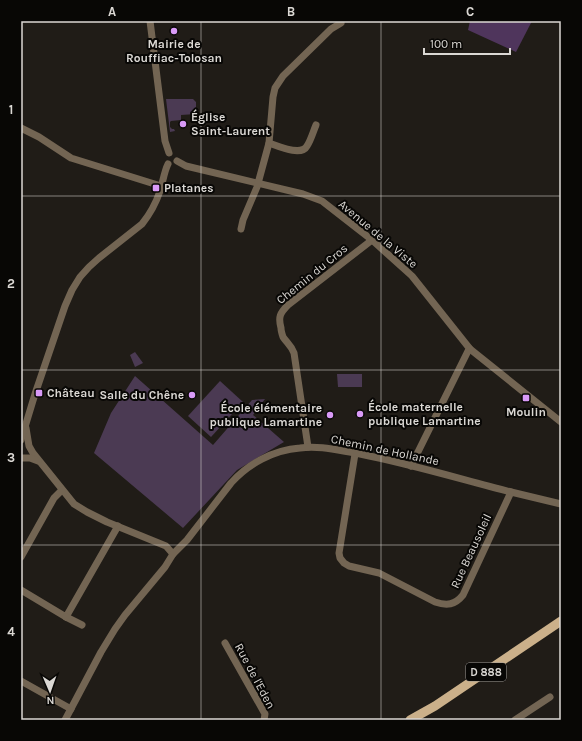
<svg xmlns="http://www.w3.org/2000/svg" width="582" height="741" font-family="Karla,sans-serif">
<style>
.green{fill:#4b3a53}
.forest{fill:#4f355c}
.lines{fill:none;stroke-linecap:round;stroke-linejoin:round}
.minor{stroke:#736553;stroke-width:7}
.major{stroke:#cbb08a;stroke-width:9}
.grid{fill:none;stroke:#dbd8d4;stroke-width:1;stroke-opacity:0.55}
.poi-dot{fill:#d99af7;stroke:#080705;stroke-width:1.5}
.labels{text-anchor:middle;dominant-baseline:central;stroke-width:4;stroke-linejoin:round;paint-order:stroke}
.shield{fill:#080705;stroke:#9c9996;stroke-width:1}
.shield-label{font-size:11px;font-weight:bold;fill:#dbd8d4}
.poi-label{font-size:12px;font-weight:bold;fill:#dbd8d4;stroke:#080705;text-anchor:start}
.street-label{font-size:12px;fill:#dbd8d4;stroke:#080705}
.neatline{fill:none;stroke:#dbd8d4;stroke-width:1.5}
.grid-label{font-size:13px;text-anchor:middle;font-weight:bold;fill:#dbd8d4}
</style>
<rect width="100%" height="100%" fill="#201c17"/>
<!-- green -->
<g class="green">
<polygon points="166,99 193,99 196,102 196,114 181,115 181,120 171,121 170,122 170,127 172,129 174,129 175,131 170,132"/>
<polygon points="135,352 143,363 135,367 130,355"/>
<polygon points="337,374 362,374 362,387 338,387"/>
<polygon points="135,376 213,445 252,400 265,399 253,415 284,442 237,470 183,528 94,453 111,413"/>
<polygon points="220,381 243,402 211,437 188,416"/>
</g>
<!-- forest -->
<polygon class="forest" points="470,21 532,21 516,52 468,30"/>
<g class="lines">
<!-- minor -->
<g class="minor">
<polyline points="150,21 165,141 169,153"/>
<polyline points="21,128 39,137 71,158 161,186"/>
<path d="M 269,143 C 278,146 301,157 307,146 C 311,140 313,132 316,125"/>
<polyline points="177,161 186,166 303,194 322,201 372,240 412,276 470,349 561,422"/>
<polyline points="241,229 243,220 257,187 269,143 273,97 275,88 283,76 331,29 341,23"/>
<polyline points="26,428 29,446 33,453 74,504 87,512 107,522 166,546 173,554"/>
<path d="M 21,440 L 35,394 L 65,306 L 72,290 L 80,277 L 89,267 L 99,258 L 142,224 C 150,214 156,203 160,191 C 163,182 164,172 168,164"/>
<path d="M 308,447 L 294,353 C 291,345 287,343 283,337 C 282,334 281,331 281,328 C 278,317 280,313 288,305 L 372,240"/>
<path d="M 355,454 L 340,547 L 339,553 L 340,558 L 344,563 L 349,566 L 379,573 L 435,602 C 447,606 455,605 463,595 L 511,492"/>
<polyline points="21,458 30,458 38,461"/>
<polyline points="411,466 468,351 470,349"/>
<polyline points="21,557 54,498 62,490"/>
<polyline points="21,590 66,617 118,526"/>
<polyline points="66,617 82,625"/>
<polyline points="225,643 265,714 264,720"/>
<polyline points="21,681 71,709"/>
<path d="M 65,720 L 101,652 L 115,629 L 125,615 L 165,567 L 173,554 L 187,540 L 231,483 C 248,464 273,450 300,448 C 320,445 340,451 360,454 C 411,464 460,479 511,492 C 527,496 544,500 561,504"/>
<polyline points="515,720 550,697"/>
</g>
<!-- major -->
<polyline class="major" points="410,720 435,706 561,621"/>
</g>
<!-- grid -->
<path class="grid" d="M 201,21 L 201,720M 381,21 L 381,720M 21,196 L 561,196M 21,370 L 561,370M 21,545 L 561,545"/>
<!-- markers -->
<g class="poi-dot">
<circle cx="174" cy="31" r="4"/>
<circle cx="183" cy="124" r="4"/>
<rect x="152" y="184" width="8" height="8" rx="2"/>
<rect x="35" y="389" width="8" height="8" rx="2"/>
<circle cx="192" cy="395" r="4"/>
<rect x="522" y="394" width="8" height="8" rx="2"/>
<circle cx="360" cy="414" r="4"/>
<circle cx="330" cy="415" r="4"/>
</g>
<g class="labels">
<!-- shield labels -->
<rect class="shield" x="466" y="663" width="40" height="18" rx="3"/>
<g class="shield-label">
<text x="486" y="672">D 888</text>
</g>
<!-- poi labels -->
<g class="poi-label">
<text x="174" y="44" text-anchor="middle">Mairie de<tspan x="174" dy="14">Rouffiac-Tolosan</tspan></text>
<text x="191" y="117">Église<tspan x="191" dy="14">Saint-Laurent</tspan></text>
<text x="164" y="188">Platanes</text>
<text x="47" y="393">Château</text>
<text x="184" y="395" text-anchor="end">Salle du Chêne</text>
<text x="368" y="407">École maternelle<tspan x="368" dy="14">publique Lamartine</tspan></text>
<text x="322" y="408" text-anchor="end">École élémentaire<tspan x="322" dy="14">publique Lamartine</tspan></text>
<text x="526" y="412" text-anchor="middle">Moulin</text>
</g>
<!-- street labels -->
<g class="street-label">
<text transform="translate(378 234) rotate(40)">Avenue de la Viste</text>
<text transform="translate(312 274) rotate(-39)">Chemin du Cros</text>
<text transform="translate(385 450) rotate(12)">Chemin de Hollande</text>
<text transform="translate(471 551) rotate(-65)">Rue Beausoleil</text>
<text transform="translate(255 676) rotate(62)">Rue de l'Eden</text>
</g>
</g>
<!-- border -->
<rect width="582" height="741" fill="none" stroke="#080705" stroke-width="44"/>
<!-- north arrow -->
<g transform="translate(50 691) rotate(178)" stroke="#080705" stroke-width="3" paint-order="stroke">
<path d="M0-3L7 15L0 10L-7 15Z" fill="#dbd8d4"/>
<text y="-6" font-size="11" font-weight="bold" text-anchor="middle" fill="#dbd8d4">N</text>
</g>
<!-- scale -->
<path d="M424 48v6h86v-6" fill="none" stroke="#dbd8d4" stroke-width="2"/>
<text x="430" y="48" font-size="12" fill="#dbd8d4" stroke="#080705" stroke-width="3" paint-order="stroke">100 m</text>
<rect x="22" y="22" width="538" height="697" class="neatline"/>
<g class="grid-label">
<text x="112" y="16">A</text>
<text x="291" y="16">B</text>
<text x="470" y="16">C</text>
<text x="11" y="114">1</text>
<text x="11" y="288">2</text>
<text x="11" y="462">3</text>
<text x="11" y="636">4</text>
</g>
</svg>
